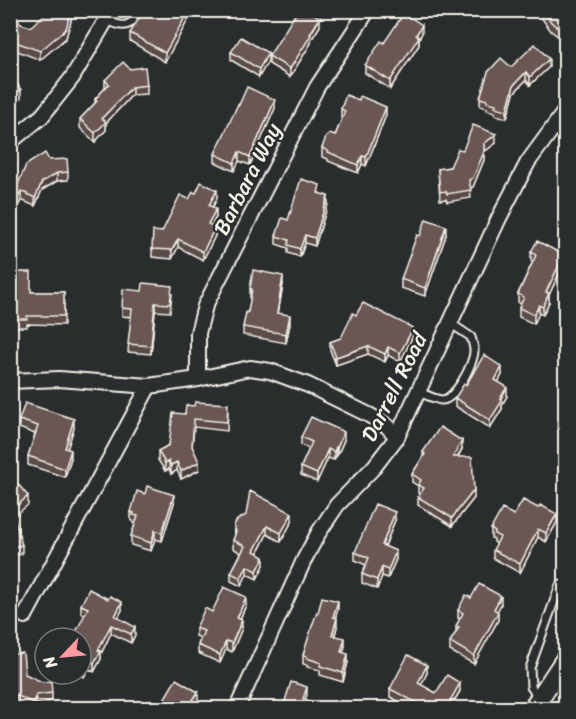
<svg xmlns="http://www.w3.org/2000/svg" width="576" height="719" font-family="Sriracha,sans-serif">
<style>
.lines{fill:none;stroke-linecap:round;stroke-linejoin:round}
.service-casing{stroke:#f4f1e8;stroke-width:11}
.minor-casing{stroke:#f4f1e8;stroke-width:18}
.secondary-casing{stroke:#f4f1e8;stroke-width:22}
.service{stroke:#2a2d2e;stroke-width:7}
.minor{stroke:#2a2d2e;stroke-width:14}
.secondary{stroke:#2a2d2e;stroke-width:18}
.wall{fill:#5a4b49;stroke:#f4f1e8;stroke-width:1.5}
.shaded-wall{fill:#4a3d3c;stroke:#f4f1e8;stroke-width:1.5}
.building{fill:#695755;stroke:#f4f1e8;stroke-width:1.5}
.labels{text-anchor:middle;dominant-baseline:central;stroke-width:4.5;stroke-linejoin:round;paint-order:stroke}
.street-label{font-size:22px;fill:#f4f1e8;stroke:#2a2d2e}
</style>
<rect width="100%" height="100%" fill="#2a2d2e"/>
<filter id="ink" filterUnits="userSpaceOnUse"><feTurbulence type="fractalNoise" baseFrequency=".0167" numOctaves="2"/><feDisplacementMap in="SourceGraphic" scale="12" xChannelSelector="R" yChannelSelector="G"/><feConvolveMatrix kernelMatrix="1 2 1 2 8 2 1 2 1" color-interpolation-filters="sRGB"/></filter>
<g filter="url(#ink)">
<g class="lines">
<defs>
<g id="service">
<path d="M 107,20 C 124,29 131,27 142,10"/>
<path d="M 418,392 C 425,394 434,399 441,400 C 455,401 474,363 474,351 C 474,346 472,341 471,337 L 450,323"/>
<polyline points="538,697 531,687 530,668 560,585"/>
</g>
<g id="minor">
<polyline points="10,142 42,116 72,78 112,10"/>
<polyline points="198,379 198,333 205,306 317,87 368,10"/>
<polyline points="10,381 59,379 149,386 198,379 250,368 270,371 308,385 369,415 387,426 397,437"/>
<polyline points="25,616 149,386"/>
<polyline points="237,708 305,558 319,532 337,505 374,467 397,437 499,218 528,162 566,110"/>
</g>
<polyline id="secondary" points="533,708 566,658"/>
</defs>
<!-- service casing -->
<use href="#service" class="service-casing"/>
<!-- minor casing -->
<use href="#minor" class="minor-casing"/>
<!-- secondary casing -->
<use href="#secondary" class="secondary-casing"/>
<!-- service -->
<use href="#service" class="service"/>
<!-- minor -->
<use href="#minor" class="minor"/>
<!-- secondary -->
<use href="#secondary" class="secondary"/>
</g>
<!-- wall -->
<g class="wall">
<polygon points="72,10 72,17 66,38 40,60 10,48 10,13 21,24 30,27"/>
<polygon points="190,10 190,16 165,62 130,41 130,33 149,17"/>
<polygon points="541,10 566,10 566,38 563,40 551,31 541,17"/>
<polygon points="320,26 311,40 311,43 290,77 269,64 269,56"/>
<polygon points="422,33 419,39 419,45 390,89 365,73 365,65 384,43"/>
<polygon points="231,52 268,61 259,77 231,60"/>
<polygon points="511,67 549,67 530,85 526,80 514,93 507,118 495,115 495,112 487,110 487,108 480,106 480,98"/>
<polygon points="105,80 147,85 147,94 132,95 106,123 106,130 95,142 80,128 80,119 95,103 95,99 105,88"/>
<polygon points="239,105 275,108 250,165 239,161 234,171 215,162 215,154"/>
<polygon points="341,109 386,115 366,166 362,164 358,173 328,161 328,159 322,157 322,148 335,136 342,118 341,118"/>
<polygon points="496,143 484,152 484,160 473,187 470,188 471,198 447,202 446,199 440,200 438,169 450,167 463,150"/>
<polygon points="49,160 68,172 68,180 57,181 42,190 35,206 21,200 16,211 10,208 10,180 18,184"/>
<polygon points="196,193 217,198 213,207 216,217 212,226 215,236 203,260 178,247 172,259 152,257 152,249 162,232"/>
<polygon points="320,193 328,204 315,246 305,243 300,257 288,253 288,248 276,244 276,236 288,220"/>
<polygon points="446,235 425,296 401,288 401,279 420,236"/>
<polygon points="531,252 564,263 549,295 549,302 543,315 539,313 534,324 519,317 519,308 521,304 518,302 518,294 533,261 531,261"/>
<polygon points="11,272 31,292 64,292 64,325 27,324 27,327 11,327"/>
<polygon points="283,284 278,313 290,324 286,343 243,335 243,327 248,312 251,297 250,297 250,289"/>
<polygon points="172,294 170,312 155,311 151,354 128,352 131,317 122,316 122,308"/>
<polygon points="356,315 413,336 400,362 388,355 385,362 368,354 336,365 330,350 330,342 341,338"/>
<polygon points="502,375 498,382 507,396 502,405 502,409 490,428 455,406 455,398 466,385"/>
<polygon points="228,412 227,431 194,427 192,448 199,470 181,479 177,470 171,474 169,469 165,471 158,460 158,451 169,445 185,414"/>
<polygon points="19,420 74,428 67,448 71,458 65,477 28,465 28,456 35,434 19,428"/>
<polygon points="301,437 344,440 337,456 336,456 334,460 328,458 317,482 301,475 301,467 309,449 301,445"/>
<polygon points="462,449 458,457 474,498 452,526 418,505 418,497 420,494 418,493 418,486 412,482 412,474 423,457 423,452"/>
<polygon points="174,503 162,541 155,539 151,551 131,545 131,536 135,524 133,523 133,521 131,520 131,512"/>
<polygon points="514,515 557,522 546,542 538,537 520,573 493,558 493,550 497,544 494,542 494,539 491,538 491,529"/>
<polygon points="395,520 385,546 396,559 388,578 382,576 377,589 362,583 362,574 366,565 355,560 355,552"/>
<polygon points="292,521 281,542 267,534 258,553 264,565 257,579 247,574 241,586 231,581 231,573 241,553 233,548 233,540 235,536 234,525"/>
<polygon points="471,598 501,604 497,611 498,620 474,664 450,651 450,642 456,632 456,626 460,619 458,618 458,610"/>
<polygon points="81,605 122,610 118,617 135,635 131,643 111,633 101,654 101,659 94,672 88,669 84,677 79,674 81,674 81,638 85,615 81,613"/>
<polygon points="246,605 240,619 242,628 232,652 226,649 220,663 198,653 198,645 201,638 196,636 196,628 212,612"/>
<polygon points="338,609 335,618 337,627 335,635 345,646 343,652 348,662 343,682 320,675 320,670 307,667 307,665 303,664 303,655"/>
<polygon points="427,673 421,685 436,693 460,691 453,703 455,708 412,708 390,697 390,689"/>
<polygon points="25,674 52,693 52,701 36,704 34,708 27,708 16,703 14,708 10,708"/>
</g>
<!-- shaded-wall -->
<g class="shaded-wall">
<polygon points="71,10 72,17 66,38 40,60 40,51"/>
<polygon points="189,10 190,10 190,16 165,62 165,53"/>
<polygon points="320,18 320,26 311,40 311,43 290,77 290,69"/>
<polygon points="422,25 422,33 419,39 419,45 390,89 390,81"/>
<polygon points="566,30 566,38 563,40 563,32"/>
<polygon points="268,53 268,61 259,77 259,69"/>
<polygon points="549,59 549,67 530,85 530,77"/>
<polygon points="526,72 526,80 514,93 507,118 507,110 514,85"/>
<polygon points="132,87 132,95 106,123 106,130 95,142 95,133 102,118"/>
<polygon points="21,90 21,98 10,104 10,96"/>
<polygon points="275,100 275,108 250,165 250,157"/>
<polygon points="386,107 386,115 366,166 366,157"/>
<polygon points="496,134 496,143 484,152 484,144"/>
<polygon points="239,152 239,161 234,171 234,163"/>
<polygon points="484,152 484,160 473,187 469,188 469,180"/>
<polygon points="362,156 362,164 358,173 358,165"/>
<polygon points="57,173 57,181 42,190 35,206 35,198 42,182"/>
<polygon points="217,190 217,198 209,214 209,205"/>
<polygon points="21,191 21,200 16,211 16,202"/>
<polygon points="328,196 328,204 315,246 315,238"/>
<polygon points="216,209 216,217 208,232 208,224"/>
<polygon points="446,226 446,235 425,296 425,288"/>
<polygon points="215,227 215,236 203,260 203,252"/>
<polygon points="305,235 305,243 300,257 300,249"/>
<polygon points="178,239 178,247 172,259 172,250"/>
<polygon points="564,255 564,263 549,295 549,302 543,315 543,307 546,292"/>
<polygon points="283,276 283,284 277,321 277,313"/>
<polygon points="155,303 155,311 151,354 151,346"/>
<polygon points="539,305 539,313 534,324 534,315"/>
<polygon points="290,315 290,324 286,343 286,334"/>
<polygon points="413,328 413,336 400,362 400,353"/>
<polygon points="368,346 368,354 336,365 336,357"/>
<polygon points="388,347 388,355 385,362 385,354"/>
<polygon points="502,367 502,375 495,388 495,380"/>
<polygon points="507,387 507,396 502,405 502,409 490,428 490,420"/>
<polygon points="74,419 74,428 65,456 65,448"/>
<polygon points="344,432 344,440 337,456 337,448"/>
<polygon points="462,441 462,449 453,465 453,457"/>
<polygon points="336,447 336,456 334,460 334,452"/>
<polygon points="328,449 328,458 317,482 317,474"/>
<polygon points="71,450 71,458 65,477 65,469"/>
<polygon points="169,461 169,469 165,471 165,463"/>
<polygon points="177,462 177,470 171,474 171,465"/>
<polygon points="199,462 199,470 181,479 181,471"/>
<polygon points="474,490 474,498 452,526 452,518"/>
<polygon points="174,495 174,503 162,541 162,533"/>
<polygon points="28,496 28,505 12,518 12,510"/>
<polygon points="395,512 395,520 382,554 382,545"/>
<polygon points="292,513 292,521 281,542 281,533"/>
<polygon points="557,514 557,522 546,542 546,533"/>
<polygon points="267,526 267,534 254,560 254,551"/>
<polygon points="538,529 538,537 520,573 520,564"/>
<polygon points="155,530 155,539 151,551 151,543"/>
<polygon points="22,545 22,554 10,556 10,548"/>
<polygon points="396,551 396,559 388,578 388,570"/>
<polygon points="264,557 264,565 257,579 257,571"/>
<polygon points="247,566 247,574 241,586 241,578"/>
<polygon points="382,567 382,576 377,589 377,580"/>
<polygon points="501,596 501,604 494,618 494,609"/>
<polygon points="246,597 246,605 237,626 237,618"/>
<polygon points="338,601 338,609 333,625 333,617"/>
<polygon points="122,602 122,610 115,624 115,616"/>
<polygon points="498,612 498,620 474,664 474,656"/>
<polygon points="337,618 337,627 332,643 332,635"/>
<polygon points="242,620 242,628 232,652 232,643"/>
<polygon points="111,625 111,633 101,654 101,659 94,672 94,663 98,650"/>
<polygon points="135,627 135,635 131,643 131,634"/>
<polygon points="345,638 345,646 341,660 341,652"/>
<polygon points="226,641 226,649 220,663 220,655"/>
<polygon points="348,654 348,662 343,682 343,673"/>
<polygon points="88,660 88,669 84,677 84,668"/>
<polygon points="427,665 427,673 418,691 418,683"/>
<polygon points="460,683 460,691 450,708 450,701"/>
<polygon points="307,687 307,695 303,707 303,699"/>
<polygon points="198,692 198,700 193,708 188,708"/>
<polygon points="16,695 16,703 14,708 10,708"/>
<polygon points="36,695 36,704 34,708 33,708 33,703"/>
</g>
<!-- building -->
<g class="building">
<polygon points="50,10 71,10 66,29 40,51 10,40 10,13 12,12 21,24 30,27"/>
<polygon points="154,10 189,10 165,53 130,33 142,13 149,17"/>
<polygon points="298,10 309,10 320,18 310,34 311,35 290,69 269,56"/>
<polygon points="543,10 566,10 566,30 563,32 551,22"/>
<polygon points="404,13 422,25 416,35 419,37 390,81 365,65 381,41 384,43"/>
<polygon points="241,37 268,53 259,69 231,52"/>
<polygon points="535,44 549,59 530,77 526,72 514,85 507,110 495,107 496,104 487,102 487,100 480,98 488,72 501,58 511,67"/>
<polygon points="123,62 130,69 145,67 147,85 132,87 102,118 106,122 95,133 80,119 97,101 95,99 109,84 105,80"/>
<polygon points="12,75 21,90 10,96 10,76"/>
<polygon points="247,87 275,100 250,157 239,152 234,163 215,154 238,104 239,105"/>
<polygon points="346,95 359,100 360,96 386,107 366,157 362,156 358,165 328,152 328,151 322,148 326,137 330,134 335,136 345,111 341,109"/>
<polygon points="473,125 496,134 484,144 484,152 473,178 469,180 471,190 447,194 446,191 440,192 438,169 450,167 458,149 463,150"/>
<polygon points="45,153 49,160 67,159 68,172 57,173 42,182 35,198 21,191 16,202 10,200 10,180 18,184 26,165"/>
<polygon points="301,179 320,185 318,193 328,196 315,238 305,235 300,249 288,245 289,240 276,236 282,218 288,220"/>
<polygon points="201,182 217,190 209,205 216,209 208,224 215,227 203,252 178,239 172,250 152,249 153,231 162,232 180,195 189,199 193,192 196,193"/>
<polygon points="426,219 446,226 425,288 401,279 417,235 420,236"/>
<polygon points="537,241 564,255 546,292 549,293 543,307 539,305 534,315 519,308 524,297 518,294 536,255 531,252"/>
<polygon points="253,270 283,276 277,313 290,315 286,334 243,327 246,312 248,312 252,289 250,289"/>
<polygon points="11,272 31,272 31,292 64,292 64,316 27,316 27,319 11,319"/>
<polygon points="143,283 172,286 170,304 155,303 151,346 128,344 132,309 122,308 123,289 142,291"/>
<polygon points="363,303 413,328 400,353 388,347 385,354 368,346 336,357 330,342 341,338 353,313 356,315"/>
<polygon points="484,355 502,367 495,380 507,387 500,399 502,401 490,420 455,398 464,384 466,385"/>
<polygon points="195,402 228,404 227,422 194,419 192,446 199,462 181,471 177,462 171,465 169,461 165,463 158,451 169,445 173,413 185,414 186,405 194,406"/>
<polygon points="25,403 74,419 65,448 71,450 65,469 28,456 38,426 19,420"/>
<polygon points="311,417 344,432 337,448 336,447 334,452 328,449 317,474 301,467 312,442 301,437"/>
<polygon points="440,427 462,441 453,457 472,457 474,490 452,518 418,497 424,488 418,485 421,480 412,474 425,454 423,452"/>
<polygon points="17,483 28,496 12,510 22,545 10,548 10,488"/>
<polygon points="147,486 174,495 162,533 155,530 151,543 131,536 138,516 133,515 134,513 131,512 137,491 145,494"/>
<polygon points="250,491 292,513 281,533 267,526 254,551 264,557 257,571 247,566 241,578 231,573 245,546 233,540 236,532 234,525 237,520 246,515"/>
<polygon points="523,500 538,508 540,505 557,514 546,533 538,529 520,564 493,550 500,537 494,534 495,532 491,529 502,509 514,515"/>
<polygon points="375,504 395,512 382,545 396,551 388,570 382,567 377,580 362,574 369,558 355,552"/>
<polygon points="479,584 501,596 494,609 498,612 474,656 450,642 459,627 456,626 463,613 458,610 466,595 471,598"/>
<polygon points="224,587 246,597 237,618 242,620 232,643 226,641 220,655 198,645 204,631 196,628 205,608 212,612"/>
<polygon points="89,589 108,599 110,596 122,602 115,616 135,627 131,634 111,625 98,650 101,651 94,663 88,660 84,668 81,667 81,638 73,638 88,608 81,605"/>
<polygon points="322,597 338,601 333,617 337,618 332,635 345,638 341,652 348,654 343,673 320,666 321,663 307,658 307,656 303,655 313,623 317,612 318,613"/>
<polygon points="23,653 25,674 42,682 51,681 52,693 36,695 33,703 16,695 10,708 10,654"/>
<polygon points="408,655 427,665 418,683 436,693 447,675 460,683 450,701 455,704 452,708 422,708 423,706 390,689"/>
<polygon points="176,679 198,692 188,708 159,708"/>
<polygon points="291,682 307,687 303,699 310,701 307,708 277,708 278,705 283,707"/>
</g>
</g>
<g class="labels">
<!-- street labels -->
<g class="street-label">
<text transform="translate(247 179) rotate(-63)">Barbara Way</text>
<text transform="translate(394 387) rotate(-63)">Darrell Road</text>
</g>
</g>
<!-- margin -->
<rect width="576" height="719" fill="none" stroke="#2a2d2e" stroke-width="36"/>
<rect x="18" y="18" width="540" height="683" fill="none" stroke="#f4f1e8" stroke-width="2" filter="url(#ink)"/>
<!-- north arrow -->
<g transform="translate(63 656) rotate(244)"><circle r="28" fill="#2a2d2e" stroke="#7b7b78" stroke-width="1.5"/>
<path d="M0-4.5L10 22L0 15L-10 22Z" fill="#ff9aa2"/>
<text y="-9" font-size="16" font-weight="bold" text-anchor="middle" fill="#f4f1e8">N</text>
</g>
</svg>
